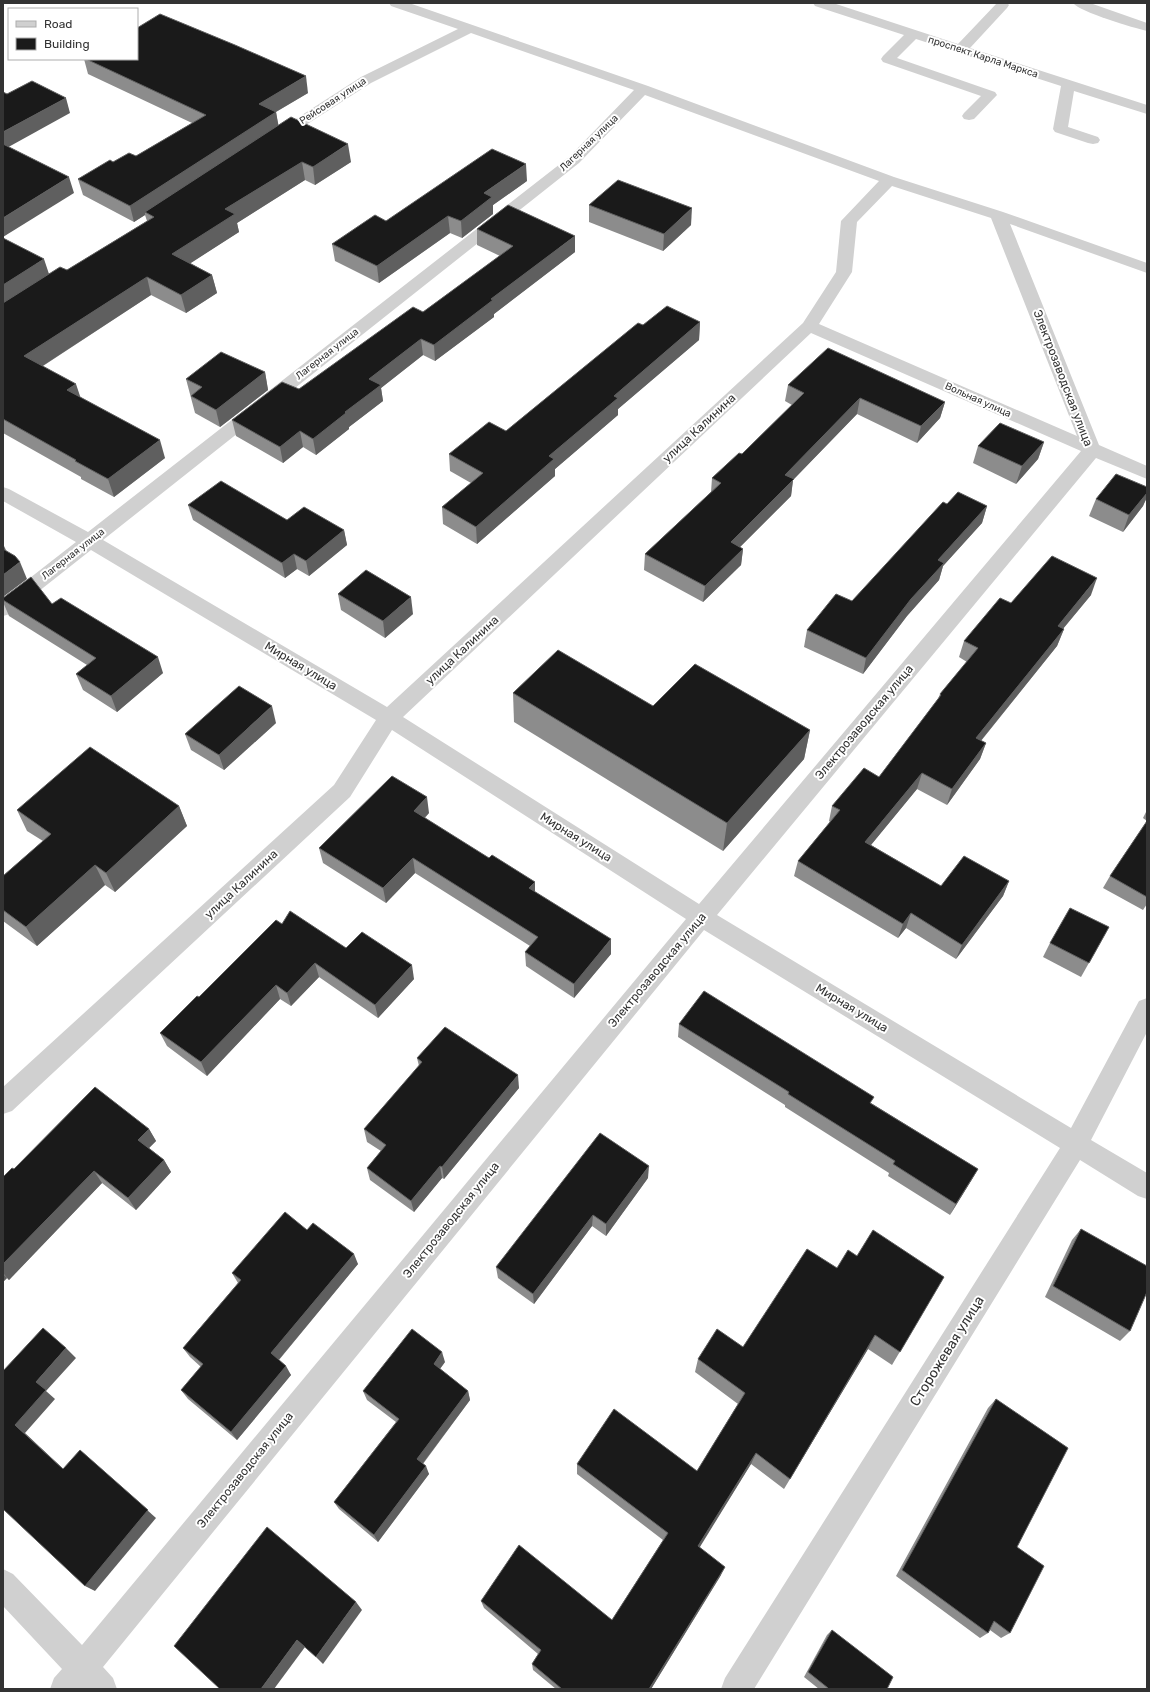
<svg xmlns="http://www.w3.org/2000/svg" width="1150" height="1692" font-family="Rubik,sans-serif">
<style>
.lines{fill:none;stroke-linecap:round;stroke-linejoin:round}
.minor{fill:#d0d0d0;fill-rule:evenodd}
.wall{fill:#8c8c8c}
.shaded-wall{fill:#5f5f5f}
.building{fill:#1a1a1a;stroke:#5f5f5f}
.labels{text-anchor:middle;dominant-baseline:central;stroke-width:4;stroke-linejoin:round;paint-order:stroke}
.far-street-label{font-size:10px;fill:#333;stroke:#fff}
.street-label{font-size:12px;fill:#333;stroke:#fff}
.near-street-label{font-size:14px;fill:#333;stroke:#fff}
</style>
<rect width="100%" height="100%" fill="#fff"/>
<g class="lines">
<!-- minor -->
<g class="minor">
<path d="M 389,3 L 409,3 L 648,86 L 894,177 L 1003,212 L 1147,263 L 1147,273 L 1010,224 L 1099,445 L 1147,466 L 1147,479 L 1096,458 L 717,915 L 1071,1128 L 1139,1001 L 1147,998 L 1147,1032 L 1091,1140 L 1147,1173 L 1147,1199 L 1138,1196 L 1080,1160 L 754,1689 L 721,1689 L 725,1678 L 1060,1148 L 704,930 L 103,1667 L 113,1678 L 117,1689 L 50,1689 L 54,1678 L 62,1669 L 3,1606 L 3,1569 L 13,1574 L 82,1645 L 686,919 L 392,730 L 350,797 L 12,1111 L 3,1114 L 3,1087 L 334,785 L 376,720 L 91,550 L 10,614 L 3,616 L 3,599 L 76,542 L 3,501 L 3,487 L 9,489 L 88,532 L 569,157 L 634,90 L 471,33 L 371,83 L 281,141 L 276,142 L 271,141 L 269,138 L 271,135 L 361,77 L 458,29 L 391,6 ZM 645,95 L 879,181 L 841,221 L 836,272 L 803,323 L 387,707 L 103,540 L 579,163 ZM 892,186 L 991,218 L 1077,436 L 819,324 L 852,272 L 857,222 ZM 811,333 L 1081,451 L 699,904 L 403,717 Z"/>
<polygon points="813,3 833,3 958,44 997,3 1007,3 1009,5 1007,8 970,48 1147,105 1147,114 1074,91 1068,127 1098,137 1100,140 1098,143 1093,144 1088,143 1055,132 1053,129 1061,86 916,39 897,58 995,92 997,95 974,119 969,120 964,119 962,116 964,113 981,96 883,62 881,59 883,56 904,35 815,6"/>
<path d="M 1073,3 L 1090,3 L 1147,23 L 1147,31 C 1134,28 1080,12 1073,3 Z"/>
</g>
</g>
<!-- wall -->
<g class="wall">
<polygon points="84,59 137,59 308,93 276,112 278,125 351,162 315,185 305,180 237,223 239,232 190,263 212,275 217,293 186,313 151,295 43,366 80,397 165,458 114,497 81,479 81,477 3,433 3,238 49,274 67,270 147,221 145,215 134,222 83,195 78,179 113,162 136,156 192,123 88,74"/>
<polygon points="527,181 493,205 493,214 462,238 450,233 379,283 335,261 332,244 386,221"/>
<polygon points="589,205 691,225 663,251 589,222"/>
<polygon points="477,229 575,252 494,314 494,317 435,361 423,355 381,388 383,401 349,427 349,429 316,455 303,447 283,463 236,436 232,420 299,389 423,312 500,256 477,245"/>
<polygon points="700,322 699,340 618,409 618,415 555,469 555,476 477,544 443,524 442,507 471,483 450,471 449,454 506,431 643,325"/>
<polygon points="265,372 268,390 220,427 195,413 186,379"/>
<polygon points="788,385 945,402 940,418 917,443 857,414 793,480 791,496 740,547 743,549 741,565 703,602 644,570 645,554 711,492 712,478 742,454 792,405 785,401"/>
<polygon points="1044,442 1038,459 1016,484 973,463 978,446"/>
<polygon points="1147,487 1147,497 1143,506 1123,532 1089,516 1096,499"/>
<polygon points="947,504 987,506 982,523 943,566 939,580 907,616 863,674 804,647 807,630 852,601"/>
<polygon points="188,505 287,520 344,530 347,545 309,576 297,569 285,578 193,520"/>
<polygon points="338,594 413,614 385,638 341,610"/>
<polygon points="1091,595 1063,629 1064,629 1057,646 981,741 986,743 980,759 947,805 917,789 871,845 941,886 1009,881 1003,896 956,959 906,928 898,938 794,876 798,861 830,822 829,821 832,806 879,777 938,699 940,694 967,662 959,657 964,641 1011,603"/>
<polygon points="3,598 52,604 163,673 117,712 83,690 76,674 87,665 9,616 3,602"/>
<polygon points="513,693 653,706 810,730 804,759 723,851 514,722"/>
<polygon points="276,723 224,770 191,750 185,734"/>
<polygon points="179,806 187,826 115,892 105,885 37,946 3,921 3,876 43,841 27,831 17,810"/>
<polygon points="1147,810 1147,821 1143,818"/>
<polygon points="429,813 425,818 535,892 611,954 574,998 526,966 525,952 530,946 415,873 386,903 323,863 319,848"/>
<polygon points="1147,821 1147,904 1143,910 1103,888 1110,876"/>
<polygon points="282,924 346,948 414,979 378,1018 319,977 291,1006 280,999 207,1076 167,1046 160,1033 199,997"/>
<polygon points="1109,927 1081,977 1043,957 1050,943"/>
<polygon points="679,1024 871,1103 978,1169 950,1215 888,1176 889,1173 785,1107 785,1105 678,1037"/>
<polygon points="417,1058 519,1088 444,1179 442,1178 414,1212 370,1180 367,1168 381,1151 367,1142 364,1129 419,1066"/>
<polygon points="149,1129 156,1141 149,1148 164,1160 171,1172 136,1210 102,1183 9,1280 7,1278 3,1282 3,1177 14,1169"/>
<polygon points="648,1178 606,1236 592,1226 534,1304 498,1278 496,1267"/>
<polygon points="1081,1229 1130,1331 1120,1341 1045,1297 1072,1240"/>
<polygon points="307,1230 358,1264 279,1360 291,1375 237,1440 188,1399 181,1390 201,1367 190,1357 183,1348 238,1283 232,1273"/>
<polygon points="857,1256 944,1277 892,1365 868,1349 784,1489 751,1464 699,1547 721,1575 651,1689 556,1689 533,1670 532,1664 538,1654 484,1608 481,1601 612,1620 663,1540 577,1474 577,1464 697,1471 738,1404 695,1372 698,1359 743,1347 837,1268"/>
<polygon points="445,1362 440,1369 468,1391 470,1400 423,1464 429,1474 378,1542 339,1509 334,1502 396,1422 367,1400 363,1391"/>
<polygon points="996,1399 1017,1547 1010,1633 1001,1638 990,1630 988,1633 980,1638 896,1576 988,1408"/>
<polygon points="832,1630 887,1689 819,1689 804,1677 827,1635"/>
</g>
<!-- shaded-wall -->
<g class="shaded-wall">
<polygon points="306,76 308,93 262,120 259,104"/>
<polygon points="66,98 70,113 3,150 3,132"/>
<polygon points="276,112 279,128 145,212 145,215 134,222 130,206"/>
<polygon points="348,144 351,162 315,185 313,167"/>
<polygon points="302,162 305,180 237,223 239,232 177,272 172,254 225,209"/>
<polygon points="526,164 527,181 493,205 493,214 462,238 461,221 484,193"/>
<polygon points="69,177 74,193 3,237 3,218"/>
<polygon points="692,208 691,225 663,251 664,234"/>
<polygon points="448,216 450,233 379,283 377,266"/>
<polygon points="575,236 575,252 494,314 494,317 435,361 434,345 491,299"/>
<polygon points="44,259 50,277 3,307 3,285"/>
<polygon points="212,275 217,293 186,313 181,295"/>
<polygon points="147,277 151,295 30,374 24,356"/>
<polygon points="700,322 699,340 618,409 618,415 555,469 555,476 477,544 476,527 549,456 614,396"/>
<polygon points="421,339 423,355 381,388 383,401 349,427 349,429 316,455 313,439 369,379"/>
<polygon points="265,372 268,390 220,427 216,410"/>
<polygon points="76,384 82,402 67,390"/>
<polygon points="860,398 857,414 793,480 791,496 729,558 731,542 785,475"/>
<polygon points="945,402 940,418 917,443 921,426"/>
<polygon points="300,431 303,447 283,463 280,447"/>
<polygon points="160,440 165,458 114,497 108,479"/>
<polygon points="1044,442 1038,459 1016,484 1022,466"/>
<polygon points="1147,493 1147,497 1143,506 1123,532 1129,515"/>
<polygon points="987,506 982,523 943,566 939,580 907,616 863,674 866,658 938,560"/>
<polygon points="344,530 347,545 309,576 306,561"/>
<polygon points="4,546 12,563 3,551 3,547"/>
<polygon points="743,549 741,565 703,602 705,586"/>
<polygon points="294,554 297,569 285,578 282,563"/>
<polygon points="20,562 27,579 3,597 3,575"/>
<polygon points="1097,578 1091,595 1051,643 1058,626"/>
<polygon points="411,597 413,614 385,638 383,621"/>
<polygon points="1064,629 1057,646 970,754 976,738"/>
<polygon points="158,657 163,673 117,712 111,696"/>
<polygon points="272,706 276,723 224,770 219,755"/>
<polygon points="810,730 804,759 723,851 727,823"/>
<polygon points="986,743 980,759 947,805 952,789"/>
<polygon points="922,773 917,789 861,857 865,842"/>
<polygon points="427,797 429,813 416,826 414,811"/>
<polygon points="179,806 187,826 115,892 106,873"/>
<polygon points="413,858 415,873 386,903 383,888"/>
<polygon points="95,865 105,885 37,946 26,927"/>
<polygon points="1009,881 1003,896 956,959 962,945"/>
<polygon points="535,882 535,897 529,888"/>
<polygon points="911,913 906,928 898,938 903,924"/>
<polygon points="611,939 611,954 574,998 574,984"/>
<polygon points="315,963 319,977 291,1006 287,993"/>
<polygon points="412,965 414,979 378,1018 375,1005"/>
<polygon points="276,985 280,999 207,1076 201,1062"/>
<polygon points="518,1075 519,1088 444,1179 442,1167"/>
<polygon points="149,1129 156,1141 145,1152 138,1140"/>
<polygon points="164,1160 171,1172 136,1210 128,1198"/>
<polygon points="440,1166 442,1178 414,1212 411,1201"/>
<polygon points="649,1166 648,1178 606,1236 606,1224"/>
<polygon points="978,1169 971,1181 950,1215 956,1204"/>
<polygon points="94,1171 102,1183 9,1280 3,1273 3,1264"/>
<polygon points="593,1215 592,1226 534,1304 533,1294"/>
<polygon points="354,1254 358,1264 276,1363 271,1353"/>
<polygon points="3,1274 7,1278 3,1282"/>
<polygon points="875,1335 868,1349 784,1489 790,1479"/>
<polygon points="66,1348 76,1358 46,1391 55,1399 25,1433 72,1477 63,1469 15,1425 36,1382"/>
<polygon points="442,1352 445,1362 436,1374 434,1364"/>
<polygon points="286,1366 291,1375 237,1440 231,1432"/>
<polygon points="468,1391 470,1400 420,1467 417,1459"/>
<polygon points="80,1450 156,1518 95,1591 85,1586"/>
<polygon points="756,1453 751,1464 695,1555 698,1546"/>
<polygon points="426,1466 429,1474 378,1542 374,1535"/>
<polygon points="725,1567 721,1575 651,1689 649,1689"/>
<polygon points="356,1602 362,1610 323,1664 316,1657"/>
<polygon points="297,1640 305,1647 274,1689 261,1689"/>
</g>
<!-- building -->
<g class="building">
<polygon points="160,14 235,45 306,76 259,104 276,112 130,206 78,179 110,160 113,162 129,153 136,156 206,115 86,59 137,59 137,28"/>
<polygon points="32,81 66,98 3,132 3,92 7,94"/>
<polygon points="291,117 348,144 313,167 302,162 225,209 235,214 172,254 212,275 181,295 147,277 24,356 76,384 67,390 160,440 108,479 75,461 76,460 3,419 3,303 60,267 67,270 154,217 145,212"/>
<polygon points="3,144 69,177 3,218"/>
<polygon points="492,149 526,164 484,193 492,197 461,221 448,216 377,266 332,244 375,215 386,221"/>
<polygon points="618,180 692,208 664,234 589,205"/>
<polygon points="508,205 575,236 491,299 493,300 434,345 421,339 369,379 381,385 345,412 346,413 313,439 300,431 280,447 232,420 282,382 299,389 413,307 423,312 513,246 477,229"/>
<polygon points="3,238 44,259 3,285"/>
<polygon points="667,306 700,322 614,396 618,398 549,456 554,459 476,527 442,507 483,473 449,454 489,422 506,431 638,323 643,325"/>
<polygon points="828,348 945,402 921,426 860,398 785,475 794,479 731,542 743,549 705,586 645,554 721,483 712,478 739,453 742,454 804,393 788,385"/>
<polygon points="221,352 265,372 216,410 191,396 202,387 186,379"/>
<polygon points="1000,423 1044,442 1022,466 978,446"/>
<polygon points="1116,474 1147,487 1147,493 1129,515 1096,499"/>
<polygon points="221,481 287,520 304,507 344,530 306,561 294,554 282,563 188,505"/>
<polygon points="958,492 987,506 938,560 944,563 911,599 866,658 807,630 836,594 852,601 943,502 947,504"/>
<polygon points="3,549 15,556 20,562 3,575"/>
<polygon points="1052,556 1097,578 1058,626 1064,629 976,738 986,743 952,789 922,773 865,842 941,886 964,856 1009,881 962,945 911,913 903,924 798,861 840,810 832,806 864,768 879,777 941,695 940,694 978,648 964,641 1000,598 1011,603"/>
<polygon points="366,570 411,597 383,621 338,594"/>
<polygon points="31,577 52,604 61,598 158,657 111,696 76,674 96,658 3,600 3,598"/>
<polygon points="558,650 653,706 695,664 810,730 727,823 513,693"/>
<polygon points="239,686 272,706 219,755 185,734"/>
<polygon points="90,747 179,806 106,873 95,865 26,927 3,910 3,876 51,834 17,810"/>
<polygon points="392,776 427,797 414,811 489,858 492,855 535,882 529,888 611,939 574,984 525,952 538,937 413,858 383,888 319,848"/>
<polygon points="1147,821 1147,897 1110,876"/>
<polygon points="1070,908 1109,927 1089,963 1050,943"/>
<polygon points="290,911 346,948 362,932 412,965 375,1005 315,963 287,993 276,985 201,1062 160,1033 197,996 199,997 276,920 282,924"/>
<polygon points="704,991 874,1097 870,1103 978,1169 956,1204 893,1164 895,1161 788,1094 789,1092 679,1024"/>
<polygon points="445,1027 518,1075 442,1167 440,1166 411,1201 367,1168 386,1145 364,1129 422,1062 417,1058"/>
<polygon points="95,1087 149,1129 138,1140 164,1160 128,1198 94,1171 3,1264 3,1177 12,1168 14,1169"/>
<polygon points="600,1133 649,1166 606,1224 593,1215 533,1294 496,1267"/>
<polygon points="285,1212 307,1230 313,1223 354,1254 271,1353 286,1366 231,1432 181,1390 203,1364 183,1348 241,1280 232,1273"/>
<polygon points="1081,1229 1147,1266 1147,1292 1130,1331 1053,1286"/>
<polygon points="873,1230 944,1277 900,1352 875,1335 790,1479 756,1453 698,1546 725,1567 649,1689 562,1689 532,1664 541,1650 481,1601 519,1545 612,1620 668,1533 577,1464 614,1409 697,1471 745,1393 698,1359 717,1329 743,1347 807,1249 837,1268 848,1250 857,1256"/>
<polygon points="43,1328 66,1348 36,1382 46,1390 15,1425 63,1469 80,1450 148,1510 85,1586 3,1509 3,1371"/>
<polygon points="412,1329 442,1352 434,1364 468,1391 417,1459 426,1466 374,1535 334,1502 399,1419 363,1391"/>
<polygon points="996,1399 1068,1448 1017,1547 1044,1566 1010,1633 994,1621 988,1633 902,1570"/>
<polygon points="267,1527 356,1602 316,1657 297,1640 261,1689 220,1689 174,1646"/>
<polygon points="832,1630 893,1677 887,1689 827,1689 828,1688 808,1672"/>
</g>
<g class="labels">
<!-- far-street labels -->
<g class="far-street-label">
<text transform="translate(983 57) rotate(18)">проспект Карла Маркса</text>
<text transform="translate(333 101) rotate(-33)">Рейсовая улица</text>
<text transform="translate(589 143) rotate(-44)">Лагерная улица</text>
<text transform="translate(327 354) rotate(-38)">Лагерная улица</text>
<text transform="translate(978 400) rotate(24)">Вольная улица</text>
<text transform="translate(73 554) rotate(-38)">Лагерная улица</text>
</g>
<!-- street labels -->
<g class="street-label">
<text transform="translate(1063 378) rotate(69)">Электрозаводская улица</text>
<text transform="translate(699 428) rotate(-43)">улица Калинина</text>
<text transform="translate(462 650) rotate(-43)">улица Калинина</text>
<text transform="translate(301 666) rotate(31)">Мирная улица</text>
<text transform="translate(864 722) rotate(-50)">Электрозаводская улица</text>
<text transform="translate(576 837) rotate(32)">Мирная улица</text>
<text transform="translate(241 884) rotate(-43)">улица Калинина</text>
<text transform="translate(657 970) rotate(-50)">Электрозаводская улица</text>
<text transform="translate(852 1008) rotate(31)">Мирная улица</text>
<text transform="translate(451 1220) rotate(-51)">Электрозаводская улица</text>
<text transform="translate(245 1470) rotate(-51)">Электрозаводская улица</text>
</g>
<!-- near-street labels -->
<g class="near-street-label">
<text transform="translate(947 1351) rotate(-58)">Сторожевая улица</text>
</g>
</g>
<!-- border -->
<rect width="1150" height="1692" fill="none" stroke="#333333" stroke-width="8"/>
<!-- legend -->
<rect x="8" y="8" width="130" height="52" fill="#ffffff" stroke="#adadad"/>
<rect x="16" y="21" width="20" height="6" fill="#d0d0d0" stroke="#adadad"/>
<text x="44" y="28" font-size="12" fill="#333333">Road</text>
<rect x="16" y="38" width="20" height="12" fill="#1a1a1a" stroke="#adadad"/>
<text x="44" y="48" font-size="12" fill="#333333">Building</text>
</svg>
